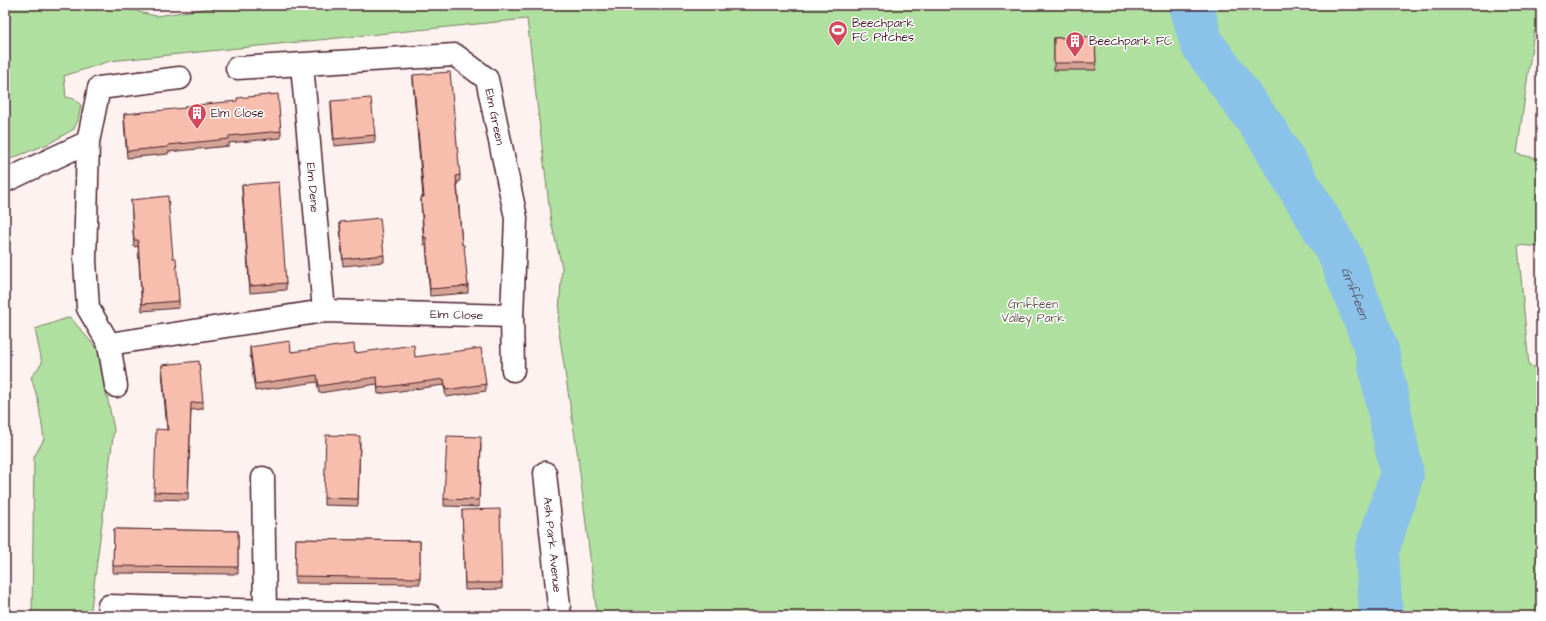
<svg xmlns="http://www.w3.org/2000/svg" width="1546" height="621" font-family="'Architects Daughter',sans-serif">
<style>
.green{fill:#afe0a0;stroke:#7c8066}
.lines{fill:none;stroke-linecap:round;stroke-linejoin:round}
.river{stroke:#8ac2e9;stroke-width:44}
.street-casing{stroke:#4a1f2b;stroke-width:25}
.street{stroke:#fff;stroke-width:22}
.wall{fill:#d4a395;stroke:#4a1f2b}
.building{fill:#f7bead;stroke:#4a1f2b}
.labels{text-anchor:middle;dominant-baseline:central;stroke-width:3;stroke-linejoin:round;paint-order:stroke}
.poi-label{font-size:12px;fill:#4a1f2b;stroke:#fff;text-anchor:start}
.street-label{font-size:12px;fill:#4a1f2b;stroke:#fff}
.park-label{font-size:12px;fill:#68594e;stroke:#fff}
.water-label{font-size:13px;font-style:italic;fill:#60586e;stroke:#fff}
</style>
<rect width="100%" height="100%" fill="#fdf2ef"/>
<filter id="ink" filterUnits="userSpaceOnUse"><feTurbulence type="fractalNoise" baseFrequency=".025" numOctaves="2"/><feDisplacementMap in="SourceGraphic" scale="8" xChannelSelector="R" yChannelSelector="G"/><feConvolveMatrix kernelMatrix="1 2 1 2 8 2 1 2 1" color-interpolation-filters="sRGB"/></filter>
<g filter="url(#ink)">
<!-- green -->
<g class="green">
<polygon points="5,5 126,5 139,12 156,16 231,5 1541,5 1541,32 1534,31 1517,154 1541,159 1541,234 1539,247 1518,245 1529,366 1541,368 1541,616 597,616 578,457 558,326 562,267 551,222 527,19 110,61 64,76 66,97 74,99 81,105 78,120 74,129 48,144 5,161"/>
<polygon points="70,317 97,349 114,429 90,616 32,616 34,457 44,439 38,400 31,377 42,363 35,329"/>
</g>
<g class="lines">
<!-- river -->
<path class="river" id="s1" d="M 1191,5 L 1202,44 L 1267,133 L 1339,253 L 1377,350 L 1402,474 L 1377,551 L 1381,616"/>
<defs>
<g id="street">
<path id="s2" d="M 302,65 L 324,311"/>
<path id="s3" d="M 237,68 L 455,55 L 487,79 L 516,218 L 512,316 L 513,370"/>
<path id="s4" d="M 88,142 L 85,261 L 88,308 L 109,344 L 324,311 L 512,316"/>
<polyline points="5,181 88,142 99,88 180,78"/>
<polyline points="109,344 116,386"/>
<path id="s5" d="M 545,473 L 560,616"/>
<polyline points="263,478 265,611"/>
<polyline points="109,606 431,616"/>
</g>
</defs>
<!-- street casing -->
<use href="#street" class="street-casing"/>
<!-- street -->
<use href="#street" class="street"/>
</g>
<!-- wall -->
<g class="wall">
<polygon points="1095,37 1096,70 1054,70 1054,38"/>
<polygon points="413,75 460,175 460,182 457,182 462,245 468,286 468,293 430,296 426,244 424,245 421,204 421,197 423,197 413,82"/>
<polygon points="331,101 375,135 375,142 334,146 331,108"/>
<polygon points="124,114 281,131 281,138 229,143 229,146 168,152 168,154 127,158 124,121"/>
<polygon points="242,185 286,283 286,290 250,293 242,192"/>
<polygon points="131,200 173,258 179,301 179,308 142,311 138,246 134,247"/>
<polygon points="340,222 384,255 384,262 343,266 340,228"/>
<polygon points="250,347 291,352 355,353 415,357 486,384 486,391 446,397 444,385 378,394 377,384 319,393 317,382 255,391 250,354"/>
<polygon points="162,365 203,402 203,409 191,410 188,500 154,499 154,492 167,430 162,371"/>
<polygon points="360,443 358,506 324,505 324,498"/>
<polygon points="481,444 479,507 444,506 444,499"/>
<polygon points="462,510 502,583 502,589 465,590"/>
<polygon points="114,529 238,531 238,574 113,573"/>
<polygon points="296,539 420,541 420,584 295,583"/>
</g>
<!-- building -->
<g class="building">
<polygon points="1095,37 1096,63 1054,63 1054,38"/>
<polygon points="450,72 460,175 456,176 462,245 464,245 468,286 430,289 426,237 424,238 421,197 424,197 413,75"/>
<polygon points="278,94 281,131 229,136 229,139 168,145 168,147 127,151 124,114 185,108 185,106 237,101 237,98"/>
<polygon points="371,98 375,135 334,139 331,101"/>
<polygon points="279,182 286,283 250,286 242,185"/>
<polygon points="168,196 173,258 176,258 179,301 142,304 138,240 134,240 131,200"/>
<polygon points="380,218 384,255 343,259 340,222"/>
<polygon points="290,341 291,352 354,344 355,353 414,345 415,357 481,348 486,384 446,390 444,379 378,388 377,377 319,386 317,375 255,384 250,347"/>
<polygon points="199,361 203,402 191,403 188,493 154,492 156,429 168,430 162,365"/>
<polygon points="326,435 360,436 358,499 324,498"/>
<polygon points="447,436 481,437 479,500 444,499"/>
<polygon points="500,509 502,583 465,583 462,510"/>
<polygon points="114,529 238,531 238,567 113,566"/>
<polygon points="296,539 420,541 420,578 295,576"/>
</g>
</g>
<!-- icons -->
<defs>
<symbol id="stadium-pin" viewBox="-11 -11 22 30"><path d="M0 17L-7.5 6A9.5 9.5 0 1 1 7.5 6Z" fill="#d1495b" stroke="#fff"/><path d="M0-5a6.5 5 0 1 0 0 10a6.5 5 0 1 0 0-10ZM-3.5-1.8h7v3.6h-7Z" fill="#fff"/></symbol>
<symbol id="building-pin" viewBox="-11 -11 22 30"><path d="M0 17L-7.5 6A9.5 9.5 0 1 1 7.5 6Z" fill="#d1495b" stroke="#fff"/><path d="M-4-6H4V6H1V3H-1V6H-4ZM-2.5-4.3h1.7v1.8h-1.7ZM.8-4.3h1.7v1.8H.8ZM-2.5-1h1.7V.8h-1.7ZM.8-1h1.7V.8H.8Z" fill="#fff"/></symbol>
</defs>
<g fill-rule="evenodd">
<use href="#stadium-pin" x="827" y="19" width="22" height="30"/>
<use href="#building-pin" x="1064" y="30" width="22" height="30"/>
<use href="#building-pin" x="186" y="102" width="22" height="30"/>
</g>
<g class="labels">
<!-- poi labels -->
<g class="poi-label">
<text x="852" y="23">Beechpark<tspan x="852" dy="14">FC Pitches</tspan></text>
<text x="1089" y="41">Beechpark FC</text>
<text x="211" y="113">Elm Close</text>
</g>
<!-- street labels -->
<g class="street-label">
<text stroke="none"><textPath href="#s3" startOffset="297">Elm Green</textPath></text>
<text stroke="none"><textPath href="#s2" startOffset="123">Elm Dene</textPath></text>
<text stroke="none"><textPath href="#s4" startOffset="558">Elm Close</textPath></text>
<text stroke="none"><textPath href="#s5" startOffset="72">Ash Park Avenue</textPath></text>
</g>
<!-- park labels -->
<g class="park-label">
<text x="1033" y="304">Griffeen<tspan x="1033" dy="14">Valley Park</tspan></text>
</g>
<!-- water labels -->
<g class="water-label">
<text stroke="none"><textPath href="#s1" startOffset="334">Griffeen</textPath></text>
</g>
</g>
<!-- margin -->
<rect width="1546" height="621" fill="none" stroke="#fff" stroke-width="20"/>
<rect x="10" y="10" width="1526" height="601" fill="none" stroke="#4a1f2b" stroke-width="1.5" filter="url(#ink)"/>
</svg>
